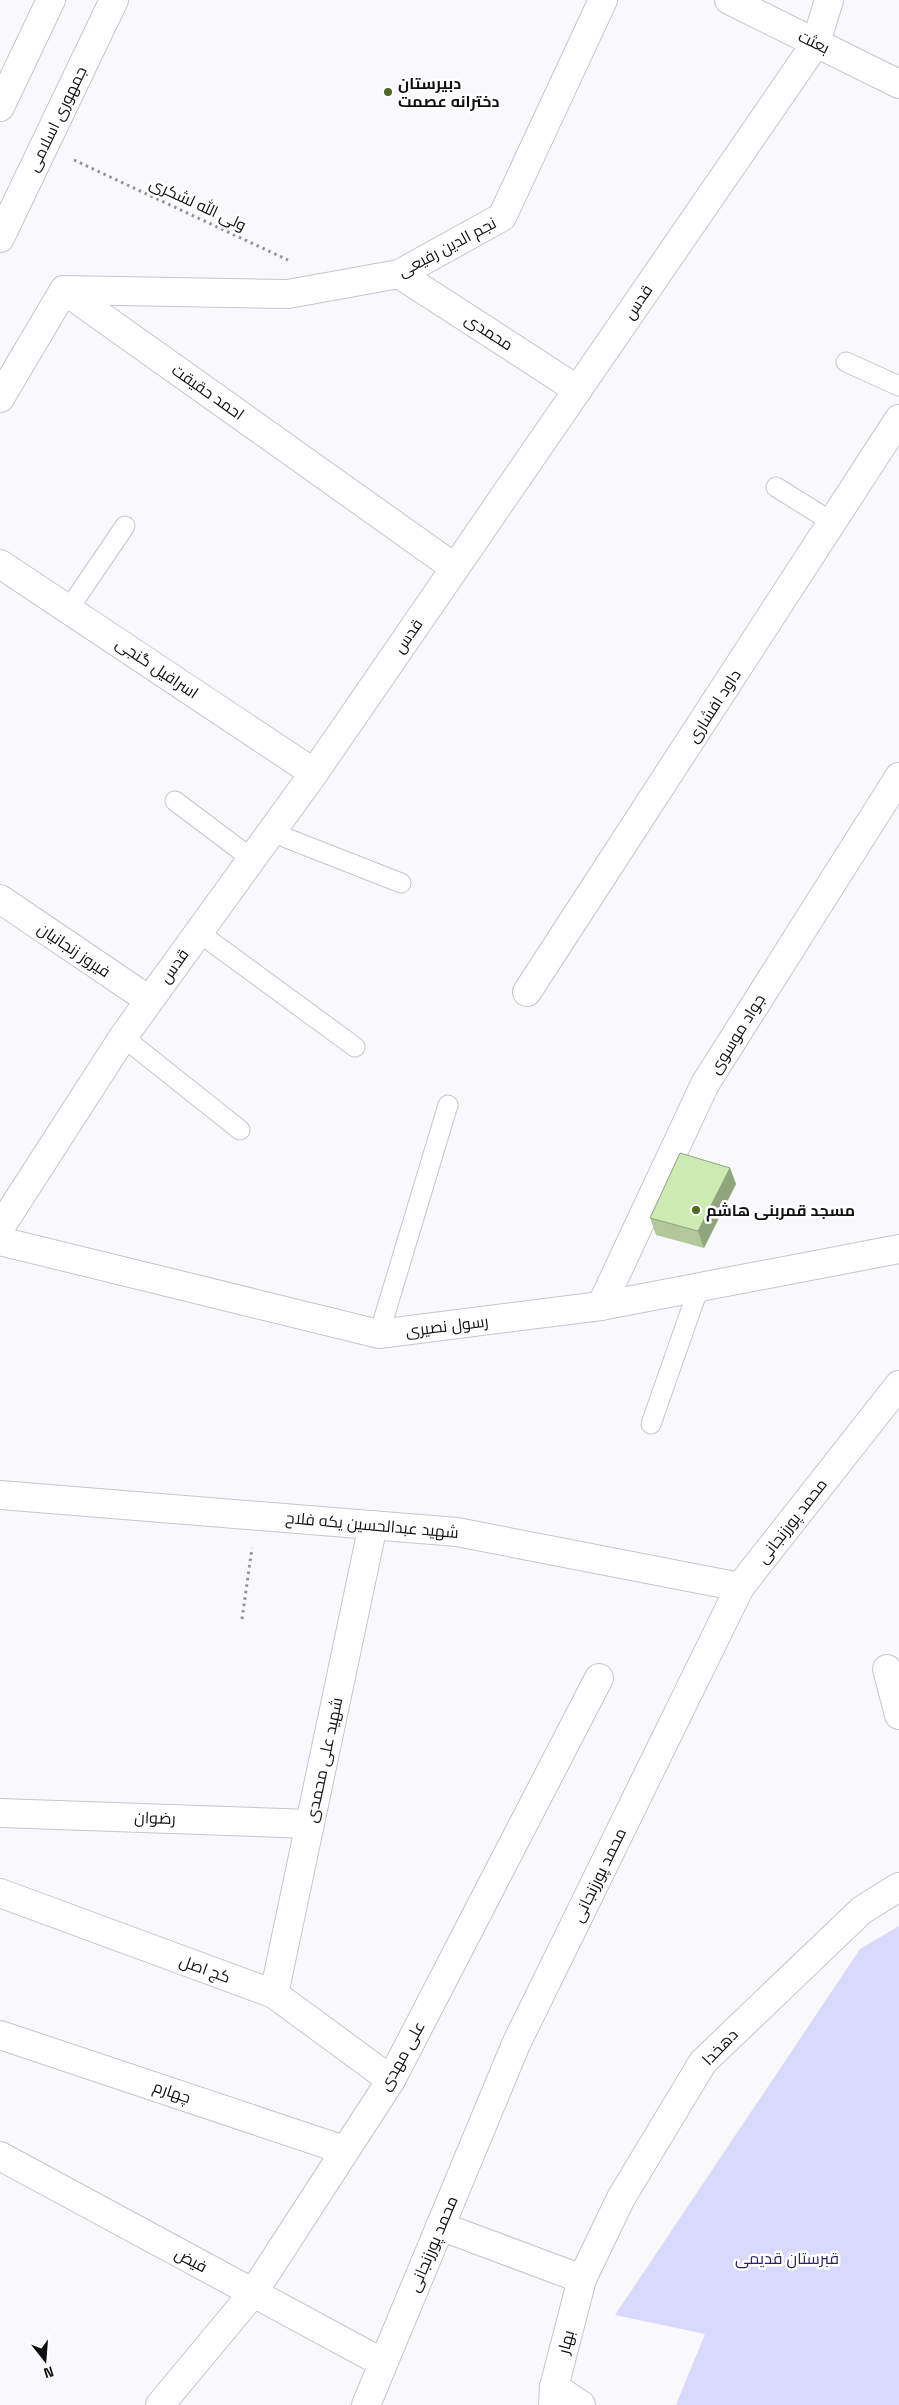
<svg xmlns="http://www.w3.org/2000/svg" width="899" height="2405" font-family="'Space Grotesk',Cairo,sans-serif">
<style>
.green{fill:#d9d8ff}
.lines{fill:none;stroke-linecap:round;stroke-linejoin:round}
.lane-casing{stroke:#c6c6cb;stroke-width:21}
.street-casing{stroke:#c6c6cb;stroke-width:30}
.secondary-casing{stroke:#c6c6cb;stroke-width:30}
.path{stroke:#939295;stroke-width:3;stroke-dasharray:2.5 4;stroke-linecap:butt}
.lane{stroke:#fff;stroke-width:19}
.street{stroke:#fff;stroke-width:28}
.secondary{stroke:#fff;stroke-width:28}
.wall{fill:#b1c99a}
.shaded-wall{fill:#90a47d}
.building{fill:#ceeab3;stroke:#90a47d}
.poi-dot{fill:#4a6a20;stroke:#fff;stroke-width:2}
.labels{text-anchor:middle;dominant-baseline:central;stroke-width:5;stroke-linejoin:round;paint-order:stroke}
.street-label{font-size:16px;fill:#0f0f10;stroke:#fff}
.poi-label{font-size:16px;font-weight:bold;fill:#0f0f10;stroke:#fff;text-anchor:start}
.park-label{font-size:16px;fill:#2e2162;stroke:#fff}
</style>
<rect width="100%" height="100%" fill="#f9f8fd"/>
<!-- green -->
<polygon class="green" points="899,1926 899,2405 676,2405 705,2334 615,2315 860,1949"/>
<g class="lines">
<defs>
<g id="lane">
<polyline points="846,362 899,386"/>
<polyline points="776,487 832,522"/>
<polyline points="68,610 125,526"/>
<polyline points="175,801 252,859"/>
<polyline points="271,832 401,883"/>
<polyline points="198,932 355,1047"/>
<polyline points="123,1037 240,1130"/>
<polyline points="379,1334 448,1105"/>
<polyline points="651,1424 699,1287"/>
</g>
<g id="street">
<polyline points="816,43 829,0"/>
<polyline points="399,274 578,390"/>
<polyline points="64,290 288,294 399,274 502,217 603,0"/>
<polyline points="0,398 64,290 455,568"/>
<polyline points="0,564 314,773"/>
<polyline points="0,899 149,1000"/>
<polyline points="527,992 899,419"/>
<polyline points="0,1241 379,1334 601,1306 899,1249"/>
<polyline points="601,1306 705,1084 899,777"/>
<polyline points="0,1495 457,1532 740,1587"/>
<polyline points="887,1669 899,1715"/>
<polyline points="0,1813 310,1824"/>
<polyline points="0,1893 274,1994 391,2080"/>
<polyline points="274,1994 373,1525"/>
<polyline points="0,2035 344,2150"/>
<polyline points="0,2156 383,2363"/>
<polyline points="440,2226 582,2279"/>
<polyline points="554,2387 581,2405"/>
<polyline points="160,2405 253,2293 391,2080 599,1678"/>
<polyline points="366,2405 516,2044 740,1587 899,1385"/>
<polyline points="553,2405 554,2387 582,2279 621,2198 703,2062 862,1910 899,1887"/>
</g>
<g id="secondary">
<polyline points="729,0 899,84"/>
<polyline points="0,107 51,0"/>
<polyline points="0,238 114,0"/>
<polyline points="0,1228 123,1037 314,773 816,43"/>
</g>
</defs>
<!-- lane casing -->
<use href="#lane" class="lane-casing"/>
<!-- street casing -->
<use href="#street" class="street-casing"/>
<!-- secondary casing -->
<use href="#secondary" class="secondary-casing"/>
<!-- path -->
<g class="path">
<polyline points="74,160 288,260"/>
<polyline points="242,1619 252,1548"/>
</g>
<!-- lane -->
<use href="#lane" class="lane"/>
<!-- street -->
<use href="#street" class="street"/>
<!-- secondary -->
<use href="#secondary" class="secondary"/>
</g>
<!-- wall -->
<polygon class="wall" points="730,1168 736,1184 704,1248 656,1235 650,1218"/>
<!-- shaded-wall -->
<polygon class="shaded-wall" points="730,1168 736,1184 704,1248 698,1231"/>
<!-- building -->
<polygon class="building" points="680,1153 730,1168 698,1231 650,1218"/>
<!-- markers -->
<g class="poi-dot">
<circle cx="388" cy="92" r="5"/>
<circle cx="696" cy="1210" r="5"/>
</g>
<g class="labels">
<!-- street labels -->
<g class="street-label">
<text transform="translate(814 42) rotate(26)">بعثت</text>
<text transform="translate(57 119) rotate(-64)">جمهوری اسلامی</text>
<text transform="translate(198 204) rotate(25)">ولی الله لشکری</text>
<text transform="translate(447 247) rotate(-28)">نجم الدین رفیعی</text>
<text transform="translate(638 302) rotate(-56)">قدس</text>
<text transform="translate(489 332) rotate(33)">محمدی</text>
<text transform="translate(208 392) rotate(35)">احمد حقیقت</text>
<text transform="translate(408 636) rotate(-55)">قدس</text>
<text transform="translate(157 668) rotate(34)">اسرافیل گنجی</text>
<text transform="translate(714 706) rotate(-57)">داود افشاری</text>
<text transform="translate(74 950) rotate(34)">فیروز زنجانیان</text>
<text transform="translate(174 966) rotate(-54)">قدس</text>
<text transform="translate(737 1034) rotate(-58)">جواد موسوی</text>
<text transform="translate(447 1326) rotate(-7)">رسول نصیری</text>
<text transform="translate(792 1521) rotate(-52)">محمد پورزنجانی</text>
<text transform="translate(372 1525) rotate(5)">شهید عبدالحسین یکه فلاح</text>
<text transform="translate(324 1760) rotate(-78)">شهید علی محمدی</text>
<text transform="translate(155 1818) rotate(2)">رضوان</text>
<text transform="translate(599 1875) rotate(-64)">محمد پورزنجانی</text>
<text transform="translate(205 1969) rotate(20)">کج اصل</text>
<text transform="translate(720 2047) rotate(-46)">دهخدا</text>
<text transform="translate(402 2056) rotate(-61)">علی مهدی</text>
<text transform="translate(172 2092) rotate(19)">چهارم</text>
<text transform="translate(433 2244) rotate(-67)">محمد پورزنجانی</text>
<text transform="translate(191 2260) rotate(28)">فیض</text>
<text transform="translate(566 2342) rotate(-75)">بهار</text>
</g>
<!-- poi labels -->
<g class="poi-label">
<text x="398" y="83">دبیرستان<tspan x="398" dy="18">دخترانه عصمت</tspan></text>
<text x="706" y="1210">مسجد قمربنی هاشم</text>
</g>
<!-- park labels -->
<g class="park-label">
<text x="787" y="2258">قبرستان قدیمى</text>
</g>
</g>
<!-- north arrow -->
<g transform="translate(45 2360) rotate(163)" stroke="#ffffff" stroke-width="4" paint-order="stroke">
<path d="M0-4L9 19L0 12L-9 19Z" fill="#0f0f10"/>
<text y="-8" font-size="14" font-weight="bold" text-anchor="middle" fill="#0f0f10">N</text>
</g>
</svg>
